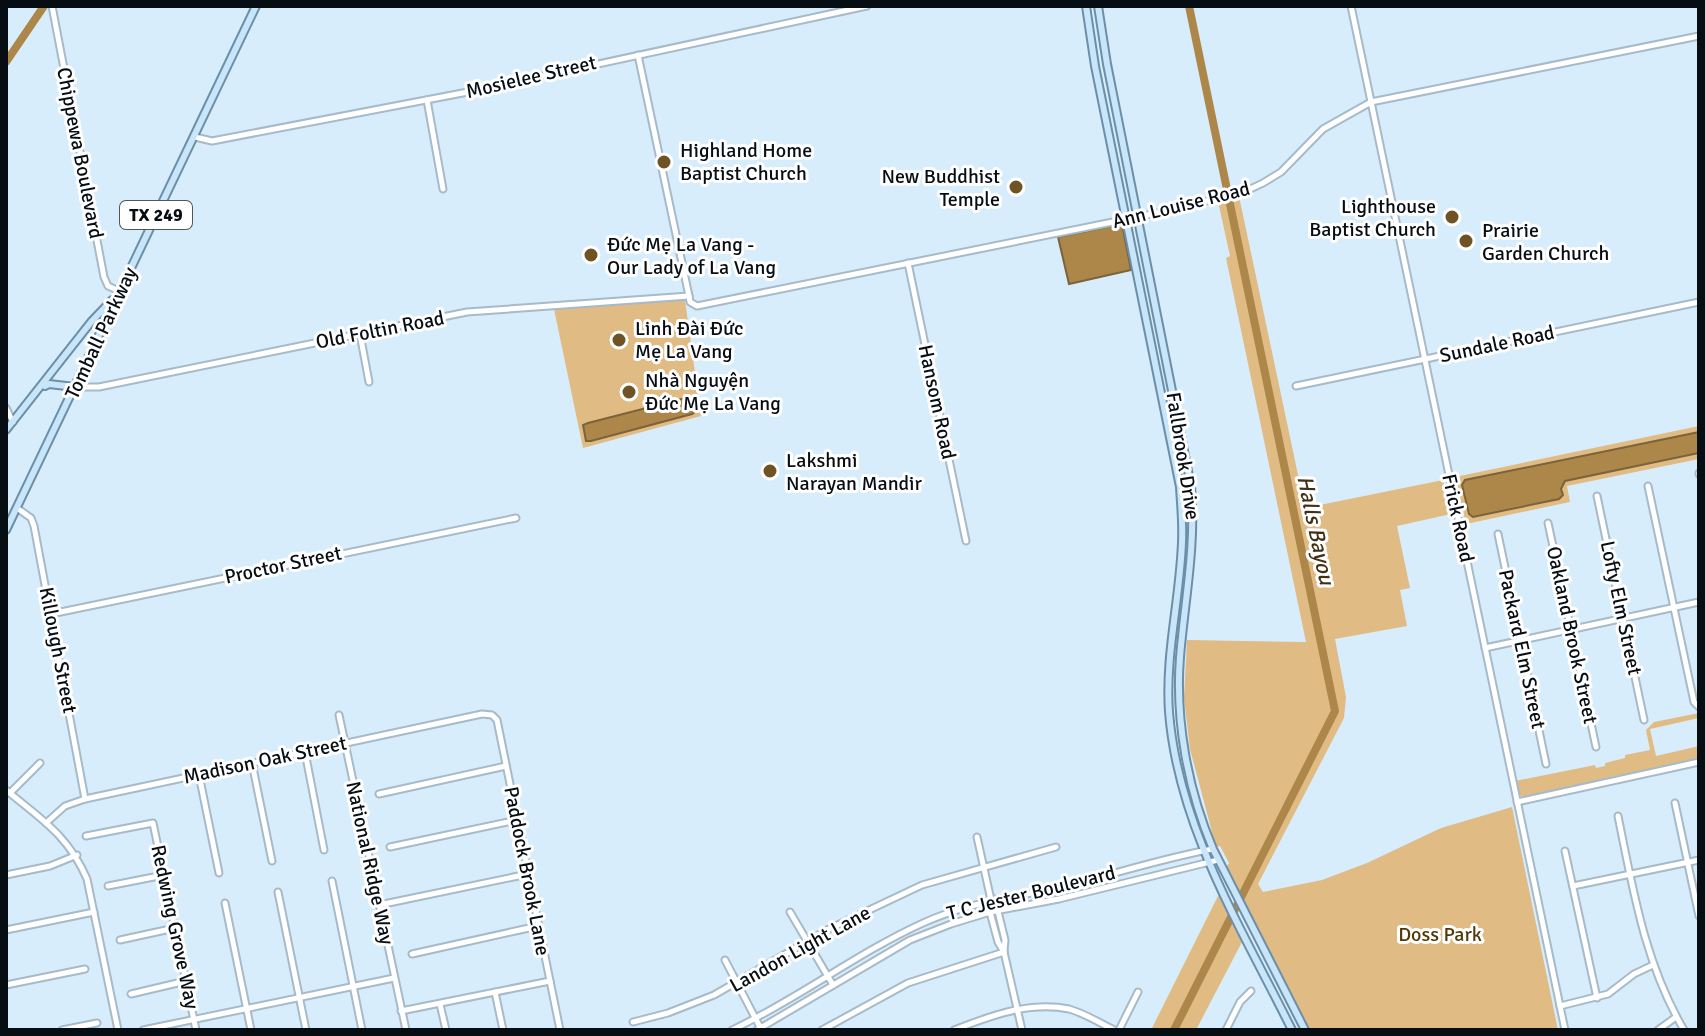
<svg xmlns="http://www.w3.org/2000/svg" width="1705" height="1036" font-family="Signika,sans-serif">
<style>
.green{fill:#e0bb84}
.water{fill:#ad874a;stroke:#7b633a;stroke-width:2}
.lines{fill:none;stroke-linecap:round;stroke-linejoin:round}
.river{stroke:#ad874a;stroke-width:8}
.minor-casing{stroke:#a6bac9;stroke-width:9}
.major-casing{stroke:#6c8fa7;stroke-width:10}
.minor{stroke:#fff;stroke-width:5}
.major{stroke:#c8e5fa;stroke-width:6}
.poi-dot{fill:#6f5325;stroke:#fff;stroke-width:3}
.labels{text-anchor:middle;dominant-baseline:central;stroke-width:6;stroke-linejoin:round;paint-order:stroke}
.shield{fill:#fff;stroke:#51565a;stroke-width:2}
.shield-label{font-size:18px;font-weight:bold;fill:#070e13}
.street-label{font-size:20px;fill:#070e13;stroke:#fff}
.poi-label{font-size:20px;fill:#070e13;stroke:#fff;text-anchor:start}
.park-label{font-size:20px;fill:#523804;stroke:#fff}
.water-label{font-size:22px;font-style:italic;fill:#413014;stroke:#fff}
</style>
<rect width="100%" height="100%" fill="#d8edfc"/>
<!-- green -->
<g class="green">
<polygon points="1239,196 1305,508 1443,480 1451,514 1397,526 1410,588 1400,590 1407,626 1335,639 1346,697 1344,718 1258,884 1263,892 1322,880 1367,863 1441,828 1512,807 1558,1030 1310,1030 1227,866 1229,863 1220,846 1216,847 1190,749 1184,698 1187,640 1306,642 1226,258 1230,256 1218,201"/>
<polygon points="685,300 701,416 583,448 554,309"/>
<polygon points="1699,426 1699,459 1567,486 1570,502 1466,524 1455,477"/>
<polygon points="1699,713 1699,718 1650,729 1656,756 1699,746 1699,760 1630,775 1613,776 1606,780 1524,798 1518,793 1515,781 1595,765 1596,768 1605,766 1605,763 1625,758 1625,755 1650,750 1646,730 1654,722"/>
<polygon points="1219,894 1243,940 1196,1030 1151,1030"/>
</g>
<!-- water -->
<g class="water">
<polygon points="1122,224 1131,270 1069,284 1058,237"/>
<polygon points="689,397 694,400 696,411 692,414 591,441 586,441 583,425 588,423"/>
<polygon points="1699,432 1699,453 1565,481 1561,489 1563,495 1559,499 1473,517 1469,514 1462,485 1465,480"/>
</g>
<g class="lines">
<!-- river -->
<g class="river">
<polyline points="6,62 44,6"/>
<polyline points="1174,1030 1335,711 1189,6"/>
</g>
<defs>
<g id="minor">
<polyline points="52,6 104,277 108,286 119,291"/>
<polyline points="1351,6 1565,1030"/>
<polyline points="638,55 689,296 690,302 697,306 1172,210 1246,191 1263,183 1281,172 1323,129 1371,102 1699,36"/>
<polyline points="427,100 443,189"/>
<polyline points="195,137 212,141 473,91 867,6"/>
<polyline points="908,263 966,541"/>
<polyline points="360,334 369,382"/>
<polyline points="1296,386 1699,302"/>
<polyline points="75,387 99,387 467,312 689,296"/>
<polyline points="6,408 13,422"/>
<polyline points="1699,473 1699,474"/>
<polyline points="1648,486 1694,702 1699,707"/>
<polyline points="1597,496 1644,720"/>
<polyline points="17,508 31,518 34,526 85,799"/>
<polyline points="1548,523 1596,747"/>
<polyline points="1498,534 1546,764"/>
<polyline points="51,614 516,518"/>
<polyline points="1485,648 1699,602"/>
<polyline points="339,715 406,1030"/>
<polyline points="305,752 324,850"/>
<polyline points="252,763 272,861"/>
<polyline points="199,775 219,873"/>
<path d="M 6,790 C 41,819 68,835 87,879 L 118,1030"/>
<polyline points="10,793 40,763"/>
<polyline points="379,794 506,766"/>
<polyline points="1517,802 1699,762"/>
<polyline points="1675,803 1699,916"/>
<path d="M 1618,816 C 1633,890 1645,964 1684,1030"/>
<polyline points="46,823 65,806 85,799 482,714 492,715 497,720 560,1030"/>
<polyline points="86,836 153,823 196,1030"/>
<polyline points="977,837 991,900"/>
<polyline points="390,847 517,820"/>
<polyline points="1565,851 1597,998"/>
<polyline points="6,875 50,866 77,855"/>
<polyline points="332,881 362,1030"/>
<polyline points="108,886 164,875"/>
<polyline points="1573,886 1699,860"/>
<polyline points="278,892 306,1030"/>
<polyline points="995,899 1005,940 1004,951"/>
<polyline points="987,901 998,942 1004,952 1022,1030"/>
<polyline points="225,903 251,1030"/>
<polyline points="379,905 528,874"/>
<polyline points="790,912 833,985"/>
<polyline points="6,930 94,912"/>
<polyline points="120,940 175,928"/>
<polyline points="412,954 538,926"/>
<polyline points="725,960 761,1029"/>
<polyline points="6,985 85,969"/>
<polyline points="495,992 503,1030"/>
<polyline points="131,994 186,981"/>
<polyline points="440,1004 446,1030"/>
<polyline points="1560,1006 1608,994 1634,974 1653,965"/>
<polyline points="401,1011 550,981"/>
<polyline points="633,1022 668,1013 714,995 829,929 922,885 1056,847"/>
<polyline points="62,1030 97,1023"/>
<polyline points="143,1030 394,978"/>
<path d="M 732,1030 C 798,999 857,953 923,923 C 969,902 1017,897 1065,886 C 1115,874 1163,858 1213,849"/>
<polyline points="757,1030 910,940 951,924 990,912 1059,899 1218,860"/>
<polyline points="822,1030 908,983 1004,952"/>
<path d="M 954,1030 C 990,1016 1029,1001 1069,1009 C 1084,1013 1100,1023 1114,1030"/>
<polyline points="1119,1030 1138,992"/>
<polyline points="1226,1030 1240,1002 1251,991"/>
<polyline points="1658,1030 1676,1017"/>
</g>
<g id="major">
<path d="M 1086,6 L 1095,66 L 1180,487 C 1181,505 1183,523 1182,542 C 1180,599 1165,655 1169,712 C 1178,827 1242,929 1292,1030"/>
<path d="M 1098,6 L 1107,64 L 1191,486 C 1196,547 1185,597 1180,657 C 1175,721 1188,790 1213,849 L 1305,1030"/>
<polyline points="45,386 49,384 75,387"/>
<polyline points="6,430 91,322 112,300"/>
<polyline points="6,530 256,6"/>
</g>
</defs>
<!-- minor casing -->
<use href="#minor" class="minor-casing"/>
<!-- major casing -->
<use href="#major" class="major-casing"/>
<!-- minor -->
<use href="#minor" class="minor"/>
<!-- major -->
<use href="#major" class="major"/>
</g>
<!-- markers -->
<g class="poi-dot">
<circle cx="664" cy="162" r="8"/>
<circle cx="1016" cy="187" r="8"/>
<circle cx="1452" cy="217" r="8"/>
<circle cx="1466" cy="241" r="8"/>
<circle cx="591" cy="255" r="8"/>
<circle cx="619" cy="340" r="8"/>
<circle cx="629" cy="392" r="8"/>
<circle cx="770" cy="471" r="8"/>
</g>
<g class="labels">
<!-- shield labels -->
<rect class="shield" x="120" y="201" width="72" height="28" rx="6"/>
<g class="shield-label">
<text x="156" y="215">TX 249</text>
</g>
<!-- street labels -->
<g class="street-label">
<text transform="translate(531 77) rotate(-13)">Mosielee Street</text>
<text transform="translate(80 153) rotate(79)">Chippewa Boulevard</text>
<text transform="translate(1181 205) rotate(-14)">Ann Louise Road</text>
<text transform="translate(380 330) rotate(-11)">Old Foltin Road</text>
<text transform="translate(101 333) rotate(-65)">Tomball Parkway</text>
<text transform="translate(1497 344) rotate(-12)">Sundale Road</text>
<text transform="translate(937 402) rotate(78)">Hansom Road</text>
<text transform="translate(1183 456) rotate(81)">Fallbrook Drive</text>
<text transform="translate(1458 518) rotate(78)">Frick Road</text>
<text transform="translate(283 565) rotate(-12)">Proctor Street</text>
<text transform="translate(1621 608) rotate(78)">Lofty Elm Street</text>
<text transform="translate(1572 635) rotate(78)">Oakland Brook Street</text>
<text transform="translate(1522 649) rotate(78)">Packard Elm Street</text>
<text transform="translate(58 650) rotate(79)">Killough Street</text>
<text transform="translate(265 760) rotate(-12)">Madison Oak Street</text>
<text transform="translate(370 863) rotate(78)">National Ridge Way</text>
<text transform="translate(527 871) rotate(79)">Paddock Brook Lane</text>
<text transform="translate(1031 893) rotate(-14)">T C Jester Boulevard</text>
<text transform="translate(175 927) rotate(78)">Redwing Grove Way</text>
<text transform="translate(800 949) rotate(-29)">Landon Light Lane</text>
</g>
<!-- poi labels -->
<g class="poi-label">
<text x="680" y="150">Highland Home<tspan x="680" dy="23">Baptist Church</tspan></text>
<text x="1000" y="176" text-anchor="end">New Buddhist<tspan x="1000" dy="23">Temple</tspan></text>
<text x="1436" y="206" text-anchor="end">Lighthouse<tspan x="1436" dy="23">Baptist Church</tspan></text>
<text x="1482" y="230">Prairie<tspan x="1482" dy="23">Garden Church</tspan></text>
<text x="607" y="244">Đức Mẹ La Vang -<tspan x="607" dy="23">Our Lady of La Vang</tspan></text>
<text x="635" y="328">Linh Đài Đức<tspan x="635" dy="23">Mẹ La Vang</tspan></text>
<text x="645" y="380">Nhà Nguyện<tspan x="645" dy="23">Đức Mẹ La Vang</tspan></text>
<text x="786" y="460">Lakshmi<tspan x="786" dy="23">Narayan Mandir</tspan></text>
</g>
<!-- park labels -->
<g class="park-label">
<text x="1440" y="934">Doss Park</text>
</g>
<!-- water labels -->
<g class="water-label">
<text transform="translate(1316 530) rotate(78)">Halls Bayou</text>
</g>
</g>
<!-- border -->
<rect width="1705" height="1036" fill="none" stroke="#070e13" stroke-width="16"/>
</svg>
